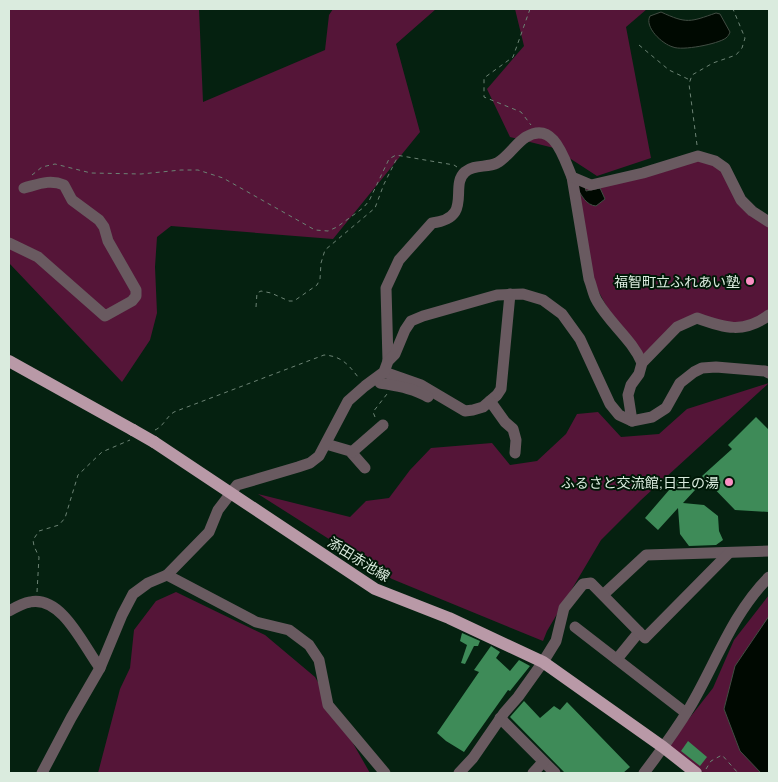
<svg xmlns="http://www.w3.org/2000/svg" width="778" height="782" font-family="Manrope,'Noto Sans JP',sans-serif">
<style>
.green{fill:#551538}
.water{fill:#000901;stroke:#414d43}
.building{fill:#3e8b58}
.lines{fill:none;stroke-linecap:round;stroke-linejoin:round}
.path{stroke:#6c8374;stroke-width:1;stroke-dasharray:4 4;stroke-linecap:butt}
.minor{stroke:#695a60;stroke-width:11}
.major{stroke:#b999a7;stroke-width:12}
.major-bridge{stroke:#b999a7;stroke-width:12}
.poi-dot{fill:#fb8fc3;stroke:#001807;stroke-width:2}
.labels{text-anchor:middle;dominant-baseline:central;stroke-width:4;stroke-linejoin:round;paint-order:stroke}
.poi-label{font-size:14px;fill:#daebde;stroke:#001807;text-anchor:end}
.street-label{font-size:14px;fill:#daebde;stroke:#001807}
</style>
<rect width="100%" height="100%" fill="#052110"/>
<!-- green -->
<g class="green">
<polygon points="9,9 199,9 203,102 325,50 329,15 333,9 436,9 396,44 420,132 333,239 171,226 157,237 155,267 157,313 150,340 122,382 9,263"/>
<polygon points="515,9 647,9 626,27 651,158 597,176 554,148 510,137 487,89 524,46"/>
<polygon points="698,156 715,161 741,200 769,222 769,315 735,328 697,318 644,355 609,311 593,281 578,182 591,185"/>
<polygon points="769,383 641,500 601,540 547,631 543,641 392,579 258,494 350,517 366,501 389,498 410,470 431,448 492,443 510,465 537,461 566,434 577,414 598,412 621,437 659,434 687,409"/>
<polygon points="176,592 265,635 315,677 370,773 98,773 120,689 130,668 134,630 156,601"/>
<polygon points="769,595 769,773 704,773 673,751 669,744 713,688 734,640"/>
</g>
<!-- water -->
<g class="water">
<path d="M 661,12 C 687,24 690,22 716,13 L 720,14 L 730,32 C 729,35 728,36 726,38 C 718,44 682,51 673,47 C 662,44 644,27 650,16 Z"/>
<path d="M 579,184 L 585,186 L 586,191 L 600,188 L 605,199 L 596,206 C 586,205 582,196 577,188 Z"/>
<polygon points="769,616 769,773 761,773 740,751 724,709 735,666"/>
</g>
<!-- building -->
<g class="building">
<polygon points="756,417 769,430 769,512 735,510 702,476 732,449 728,445"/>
<polygon points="682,475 695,490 683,503 704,505 718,516 719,531 723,540 716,545 689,546 680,534 678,508 658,530 645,518"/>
<polygon points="462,633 480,641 478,646 474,646 465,664 461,663 467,645 460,641"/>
<polygon points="491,646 500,652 496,658 510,671 519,660 530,666 510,691 508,690 464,752 446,741 437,733 479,672 474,670"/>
<polygon points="524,701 540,718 554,706 560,710 567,702 630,767 623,773 565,773 510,717"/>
<polygon points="688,741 707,757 700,766 681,751"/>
</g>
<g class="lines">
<!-- path -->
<g class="path">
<polyline points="530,9 513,57 484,78 484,97 521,112 531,125"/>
<polyline points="639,45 669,70 690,80"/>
<polyline points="697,145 689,84 692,75 713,63 736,55 742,48 745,38 733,9"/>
<polyline points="32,175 42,167 55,164 91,173 141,174 181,170 198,170 223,178 315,230 328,231 337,227 363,208 369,201 389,159 396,155 454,165 457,167"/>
<polyline points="256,307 257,293 261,291 271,293 289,301 294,301 317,285 320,279 321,263 325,250 375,208 384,184 398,156"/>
<polyline points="375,417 373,412 387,394"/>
<path d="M 155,430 C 164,426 166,417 174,412 L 324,355 C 341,356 348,364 358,377"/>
<polyline points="37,592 39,557 34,546 33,540 39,531 59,525 65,518 78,475 102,452 130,440"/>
<polyline points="706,769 711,761 722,755 738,773"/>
</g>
<!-- minor -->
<g class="minor">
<path d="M 572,177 L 589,279 C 592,286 593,295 597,301 C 610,324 632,339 642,363"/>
<path d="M 9,243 L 38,257 L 105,316 L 132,301 L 136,296 L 136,290 L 108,241 L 104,227 L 99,220 L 72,200 L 64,185 C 50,179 39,184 24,188"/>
<path d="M 388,361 L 386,288 L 399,260 L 432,223 C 474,218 449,186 465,172 C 474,164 487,168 497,163 C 508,157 515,144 526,137 C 554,120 564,159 572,177 L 591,185 L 643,173 L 698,156 L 715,161 L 725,168 L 741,200 L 752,211 L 769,222"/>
<polyline points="384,372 421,385 465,411 473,410 483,407 497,395 501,389 510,294"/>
<path d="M 380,383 C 396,386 413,388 428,397"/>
<polyline points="490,401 505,422 513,429 516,440 515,453"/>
<path d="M 632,421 L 628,395 L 631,385 L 639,374 L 642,363 L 677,327 L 697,318 C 724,328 744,334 769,315"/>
<polyline points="326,444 350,451 365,468"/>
<polyline points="352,452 383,425"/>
<polyline points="167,575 256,622 289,630 309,645 319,660 328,705 385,773"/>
<polyline points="604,594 646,555 769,551"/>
<path d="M 9,611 C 16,607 23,603 30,602 C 62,595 84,647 100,668"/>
<polyline points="575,627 686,713"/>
<polyline points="617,659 639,632"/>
<polyline points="500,718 555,773"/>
<polyline points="42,773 71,718 100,668 122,615 133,594 148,583 167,575 209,532 218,510 237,485 298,467 310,463 319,456 348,401 365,386 384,372 388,361 395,354 405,330 411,321 423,316 497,295 523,294 543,300 562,314 580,339 610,404 619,415 632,421 652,417 666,408 680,383 694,372 702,368 716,367 765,371 769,373"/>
<polyline points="459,773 473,758 504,713 518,697 543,662 556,641 564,608 583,584 591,583 645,638 729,553"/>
<polyline points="533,773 543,762"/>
<path d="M 644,773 C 660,752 676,730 690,707 C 716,663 732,614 769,577"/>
</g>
<!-- major -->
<g class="major">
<polyline points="9,361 133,430"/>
<polyline points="154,442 375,589 449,618 543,662 663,747 696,773"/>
</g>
<!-- major-bridge -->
<polyline class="major-bridge" points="133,430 154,442"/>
</g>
<!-- markers -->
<g class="poi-dot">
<circle cx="750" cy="281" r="5"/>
<circle cx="729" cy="482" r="5"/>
</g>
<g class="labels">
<!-- poi labels -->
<g class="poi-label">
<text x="740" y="281">福智町立ふれあい塾</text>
<text x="719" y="482">ふるさと交流館;日王の湯</text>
</g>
<!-- street labels -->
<g class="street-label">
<text transform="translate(359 559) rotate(32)">添田赤池線</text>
</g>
</g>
<!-- border -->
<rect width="778" height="782" fill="none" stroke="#daebde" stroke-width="20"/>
</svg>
